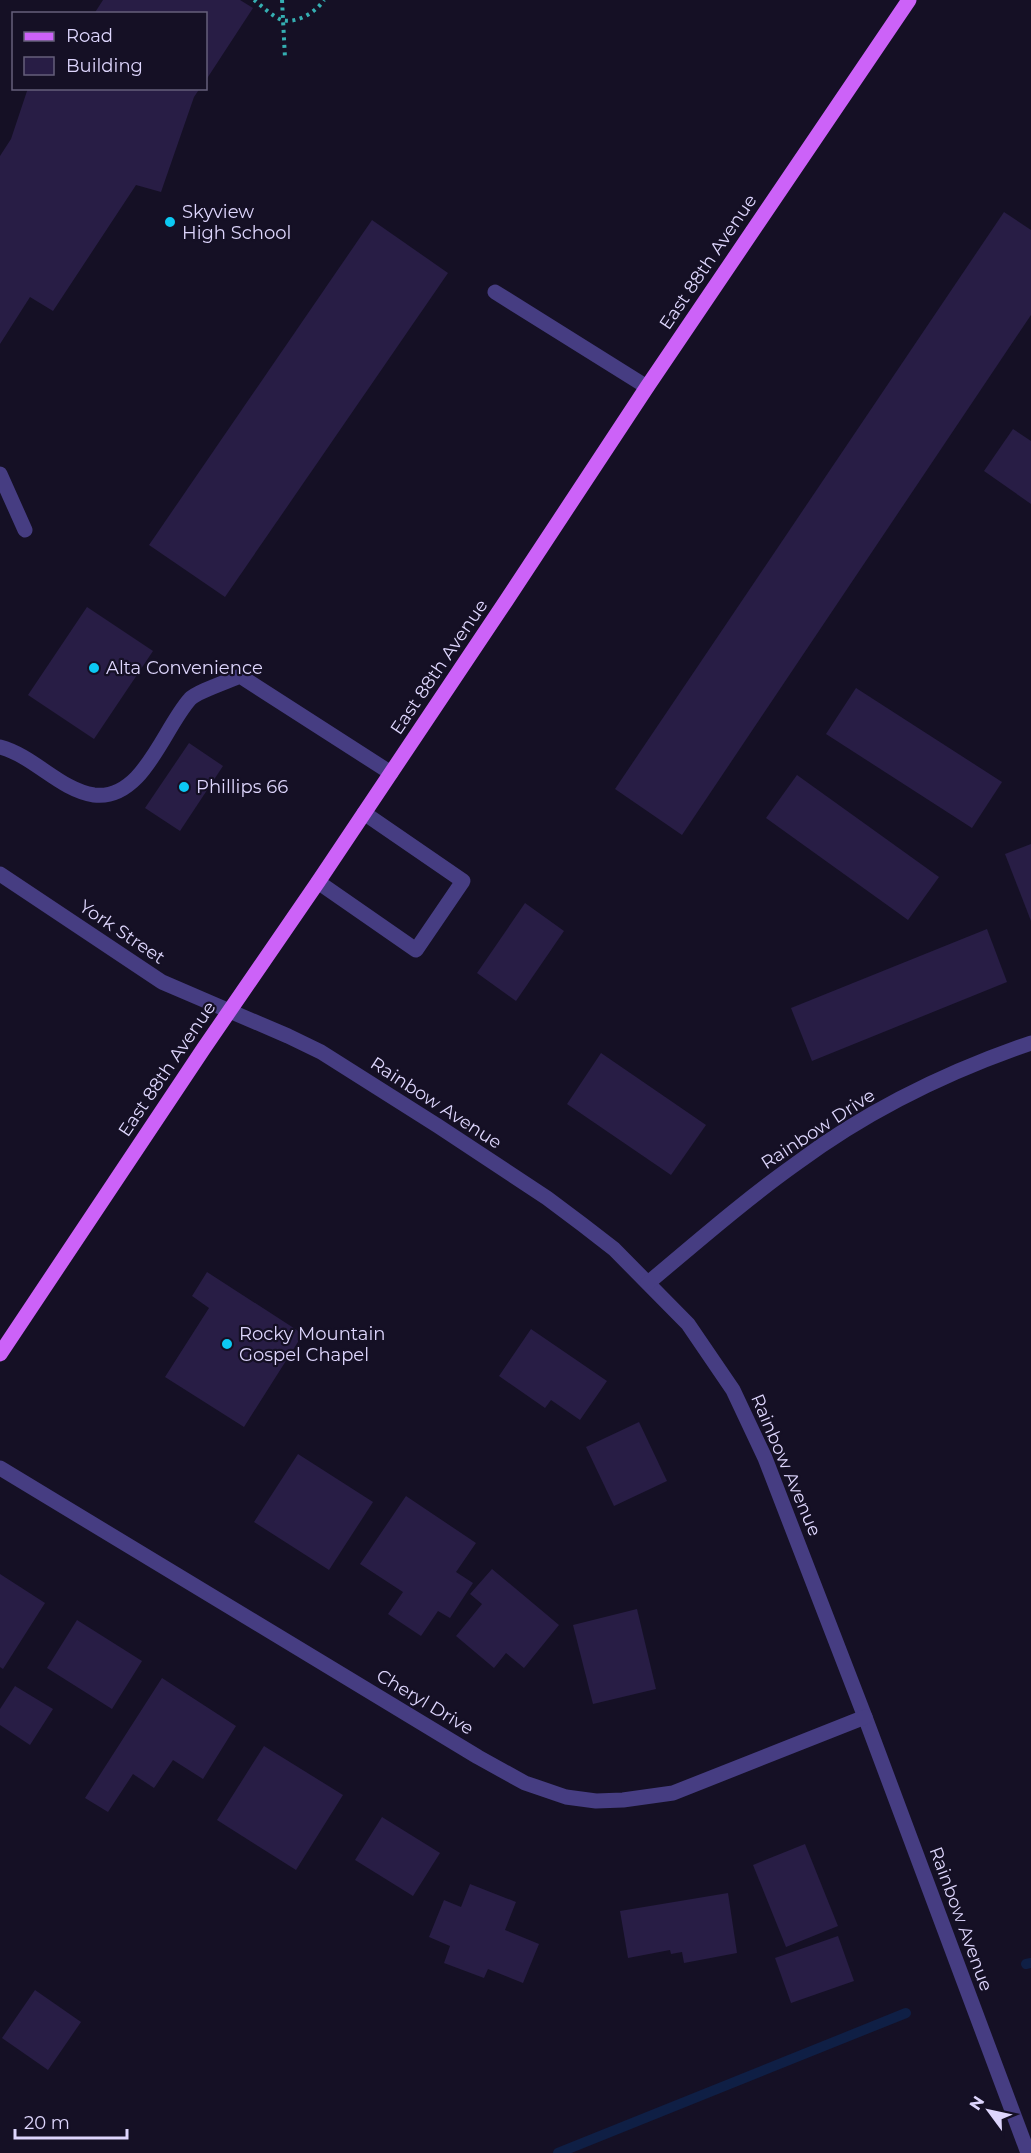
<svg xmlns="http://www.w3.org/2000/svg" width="1031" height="2153" font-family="Montserrat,sans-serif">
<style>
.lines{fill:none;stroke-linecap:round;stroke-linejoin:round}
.stream{stroke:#0f1f45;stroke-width:10}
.building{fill:#281d45}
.path{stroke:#35afb2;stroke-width:4;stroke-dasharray:3 4.5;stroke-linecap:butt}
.minor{stroke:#463d82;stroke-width:15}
.major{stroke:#cc62f8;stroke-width:15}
.poi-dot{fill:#0cc9f3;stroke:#151025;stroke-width:2}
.labels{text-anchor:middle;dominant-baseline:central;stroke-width:4.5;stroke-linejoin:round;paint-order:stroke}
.poi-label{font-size:18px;fill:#ded6fd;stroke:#151025;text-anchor:start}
.street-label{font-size:18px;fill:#ded6fd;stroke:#151025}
</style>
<rect width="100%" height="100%" fill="#151025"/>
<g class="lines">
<!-- stream -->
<g class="stream">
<polyline points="1026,1964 1031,1963"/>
<polyline points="558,2153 906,2013"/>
</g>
</g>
<!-- building -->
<g class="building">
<polygon points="103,0 240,0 253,8 206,80 206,14 94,14"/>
<polygon points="28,88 200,88 194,97 161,192 136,185 53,311 30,297 0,344 0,156 11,139"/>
<polygon points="1004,212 1031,230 1031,315 682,835 615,789"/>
<polygon points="372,220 448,273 225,597 149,545"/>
<polygon points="1013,429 1031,441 1031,504 984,471"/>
<polygon points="87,607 153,651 94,739 28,695"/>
<polygon points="856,688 1002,782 972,828 826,734"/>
<polygon points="189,743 223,766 180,831 145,808"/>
<polygon points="797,775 939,877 908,920 766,818"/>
<polygon points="1031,844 1031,921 1005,854"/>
<polygon points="525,903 564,931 516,1001 477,973"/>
<polygon points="987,929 1007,982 812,1061 791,1008"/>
<polygon points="601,1053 706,1125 671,1175 567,1104"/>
<polygon points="207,1272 303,1334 244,1427 165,1377 209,1308 192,1296"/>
<polygon points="531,1329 607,1381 580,1420 551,1400 545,1408 499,1376"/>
<polygon points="639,1422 667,1481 614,1506 586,1447"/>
<polygon points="298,1454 373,1502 329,1570 254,1522"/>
<polygon points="406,1496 476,1543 456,1572 473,1583 450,1618 438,1611 421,1636 388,1614 403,1592 360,1564"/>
<polygon points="492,1569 559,1625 524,1668 506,1653 494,1668 456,1636 482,1604 470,1594"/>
<polygon points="0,1574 45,1603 3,1669 0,1667"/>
<polygon points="637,1609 656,1689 593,1704 573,1625"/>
<polygon points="77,1620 142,1661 112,1709 47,1668"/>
<polygon points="162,1678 236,1726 203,1779 173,1760 154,1788 133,1774 108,1812 85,1798"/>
<polygon points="15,1686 53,1709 30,1745 0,1725 0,1709"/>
<polygon points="264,1746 343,1795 296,1870 217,1820"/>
<polygon points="382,1817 440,1853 413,1896 355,1860"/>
<polygon points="805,1844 838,1926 786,1947 753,1865"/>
<polygon points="470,1884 516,1902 505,1930 539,1944 523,1983 488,1969 484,1978 444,1963 450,1946 429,1937 444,1900 461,1907"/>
<polygon points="728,1893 737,1953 684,1963 682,1952 671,1954 670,1950 628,1958 620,1911"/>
<polygon points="838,1936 854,1981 791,2003 775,1958"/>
<polygon points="35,1990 81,2022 48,2070 2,2038"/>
</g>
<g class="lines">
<!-- path -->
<g class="path">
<path d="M 254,0 C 262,6 273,17 282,20 C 297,24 316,12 324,0"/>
<polyline points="282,0 285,58"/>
</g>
<!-- minor -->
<g class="minor">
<polyline points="495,292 647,387"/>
<polyline points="0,474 25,530"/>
<path d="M 0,747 C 34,756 60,790 94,795 C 143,801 163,729 190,699 C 196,692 229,681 240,676 L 391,773"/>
<polyline points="0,874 162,982 288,1036 321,1052 438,1126 547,1198 583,1225 614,1249 688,1324 733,1390 765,1458 865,1717 1028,2153"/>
<polyline points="318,882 416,950 463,881 364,813"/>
<path d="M 648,1283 C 697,1242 745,1200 797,1163 C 867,1111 949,1071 1031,1043"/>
<polyline points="0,1468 478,1757 525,1783 566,1797 596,1801 623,1800 673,1793 865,1717"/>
</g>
<!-- major -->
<polyline class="major" points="0,1354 204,1048 318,882 506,601 647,387 909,0"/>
</g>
<!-- markers -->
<g class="poi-dot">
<circle cx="170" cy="222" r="6"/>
<circle cx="94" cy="668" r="6"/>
<circle cx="184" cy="787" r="6"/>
<circle cx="227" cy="1344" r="6"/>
</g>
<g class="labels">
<!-- poi labels -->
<g class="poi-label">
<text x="182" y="212">Skyview<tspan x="182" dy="21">High School</tspan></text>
<text x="106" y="668">Alta Convenience</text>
<text x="196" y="787">Phillips 66</text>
<text x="239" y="1334">Rocky Mountain<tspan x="239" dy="21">Gospel Chapel</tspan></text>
</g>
<!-- street labels -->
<g class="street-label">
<text transform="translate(708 262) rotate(-56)">East 88th Avenue</text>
<text transform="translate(439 667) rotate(-56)">East 88th Avenue</text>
<text transform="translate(122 932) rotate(34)">York Street</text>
<text transform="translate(167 1069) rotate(-56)">East 88th Avenue</text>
<text transform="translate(436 1103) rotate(33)">Rainbow Avenue</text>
<text transform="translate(818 1129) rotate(-33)">Rainbow Drive</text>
<text transform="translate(786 1465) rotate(67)">Rainbow Avenue</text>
<text transform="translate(425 1702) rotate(31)">Cheryl Drive</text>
<text transform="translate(961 1919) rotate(70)">Rainbow Avenue</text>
</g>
</g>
<!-- legend -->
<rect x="12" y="12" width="195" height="78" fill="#151025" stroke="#655f7b" stroke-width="1.5"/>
<rect x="24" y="32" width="30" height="9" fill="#cc62f8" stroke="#655f7b" stroke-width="1.5"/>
<text x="66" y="42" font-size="18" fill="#ded6fd">Road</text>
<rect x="24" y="57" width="30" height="18" fill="#281d45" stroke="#655f7b" stroke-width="1.5"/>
<text x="66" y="72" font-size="18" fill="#ded6fd">Building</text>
<!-- north arrow -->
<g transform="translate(989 2111) rotate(303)" stroke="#151025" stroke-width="4.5" paint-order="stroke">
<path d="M0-4.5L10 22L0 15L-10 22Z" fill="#ded6fd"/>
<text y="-9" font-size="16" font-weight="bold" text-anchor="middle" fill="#ded6fd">N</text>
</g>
<!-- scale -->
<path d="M15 2129v9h112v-9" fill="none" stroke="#ded6fd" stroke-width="3"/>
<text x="24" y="2129" font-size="18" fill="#ded6fd" stroke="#151025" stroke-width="4.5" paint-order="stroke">20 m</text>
</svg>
